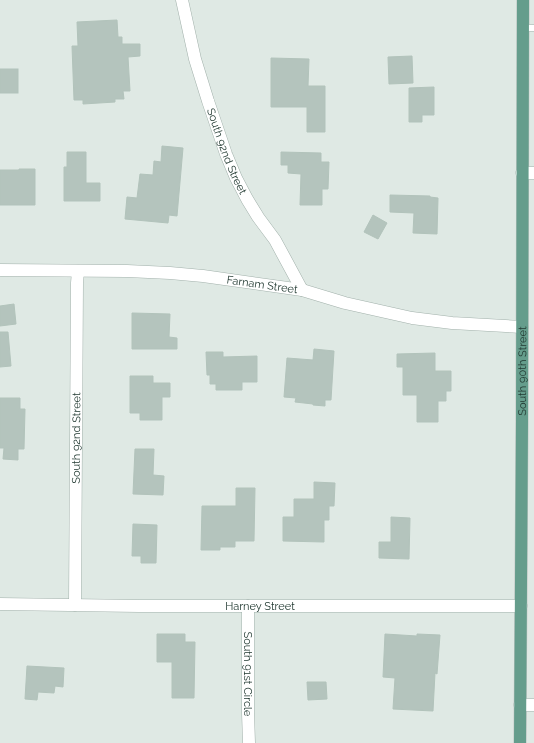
<svg xmlns="http://www.w3.org/2000/svg" width="534" height="743" font-family="Raleway,sans-serif">
<style>
.building{fill:#b4c4bd;stroke:#b2c3bb}
.lines{fill:none;stroke-linecap:round;stroke-linejoin:round}
.service-casing{stroke:#a2b1ab;stroke-width:7}
.minor-casing{stroke:#a2b1ab;stroke-width:13}
.primary-casing{stroke:#bcc4c1;stroke-width:13}
.service{stroke:#fff;stroke-width:6}
.minor{stroke:#fff;stroke-width:12}
.primary{stroke:#659d8c;stroke-width:12}
.labels{text-anchor:middle;dominant-baseline:central;stroke-width:3;stroke-linejoin:round;paint-order:stroke}
.street-label{font-size:11px;fill:#213931;stroke:#eff6f2}
</style>
<rect width="100%" height="100%" fill="#dfe9e4"/>
<!-- building -->
<g class="building">
<polygon points="117,20 118,37 122,37 122,44 140,44 140,56 128,57 130,91 123,91 124,99 115,99 115,102 83,104 83,100 74,100 72,46 78,46 77,22"/>
<polygon points="412,56 413,83 389,84 388,57"/>
<polygon points="271,58 309,59 308,86 325,86 325,132 307,132 307,107 271,107"/>
<rect x="0" y="69" width="18" height="24"/>
<polygon points="434,87 434,115 422,115 422,122 409,122 409,88"/>
<polygon points="162,146 183,148 177,216 169,215 168,223 125,219 127,197 137,198 140,174 153,175 154,161 161,162"/>
<polygon points="67,152 86,152 86,183 100,183 100,201 64,201 64,167 67,167"/>
<polygon points="281,152 321,153 321,162 329,162 328,189 322,189 322,205 300,205 301,174 288,173 288,165 281,165"/>
<polygon points="19,169 35,169 35,205 0,205 0,170 19,170"/>
<polygon points="390,195 430,196 430,197 438,198 437,234 413,233 414,213 390,212"/>
<polygon points="373,215 387,223 378,239 364,232"/>
<polygon points="14,304 16,324 0,326 0,306"/>
<polygon points="132,313 170,314 169,337 177,338 177,349 132,349"/>
<polygon points="0,332 8,332 11,366 0,367"/>
<polygon points="314,349 334,351 331,400 325,400 325,406 313,405 313,404 295,402 296,398 284,397 287,358 313,360"/>
<polygon points="206,352 223,352 223,357 257,356 257,382 242,382 242,390 216,390 216,384 210,384 210,375 207,375"/>
<polygon points="435,353 435,371 451,371 451,391 446,391 446,401 438,401 438,422 417,422 417,395 403,395 403,367 397,367 397,354"/>
<polygon points="130,376 153,376 153,383 170,383 170,397 162,397 162,420 140,420 140,413 130,413"/>
<polygon points="0,398 20,398 20,409 25,409 24,449 18,449 18,460 3,459 4,448 0,448"/>
<polygon points="135,449 154,449 153,475 164,476 163,495 133,494"/>
<polygon points="314,482 335,483 334,506 329,506 329,520 324,520 324,542 283,541 283,517 294,517 294,499 314,499"/>
<polygon points="236,488 255,488 254,541 235,541 235,547 220,547 220,550 201,550 202,506 236,506"/>
<polygon points="391,517 410,518 409,559 379,558 379,542 391,542"/>
<polygon points="133,524 157,525 156,563 141,563 141,556 132,556"/>
<polygon points="157,634 185,634 185,642 195,642 194,698 172,698 172,662 157,662"/>
<polygon points="385,634 417,636 417,634 440,635 437,674 435,673 433,711 393,709 395,678 383,677"/>
<polygon points="27,666 64,668 63,687 55,686 54,693 38,692 37,700 25,699"/>
<polygon points="307,682 326,682 327,699 308,700"/>
</g>
<g class="lines">
<defs>
<polyline id="service" points="523,28 534,28"/>
<g id="minor">
<path id="s1" d="M 182,0 L 195,59 L 208,101 L 226,154 L 236,178 L 247,199 L 258,217 L 275,240 L 302,290"/>
<polyline points="522,173 534,173"/>
<path id="s2" d="M 0,270 L 127,271 L 170,273 L 203,276 L 302,290 L 345,303 L 412,318 L 452,323 L 522,327"/>
<path id="s3" d="M 0,604 L 139,606 L 521,606"/>
<path id="s4" d="M 75,605 L 77,283 L 78,271"/>
<path id="s5" d="M 248,606 L 248,713 L 249,743"/>
<polyline points="520,705 534,705"/>
</g>
<g id="primary">
<path id="s6" d="M 520,743 L 522,421 L 523,0"/>
</g>
</defs>
<!-- service casing -->
<use href="#service" class="service-casing"/>
<!-- minor casing -->
<use href="#minor" class="minor-casing"/>
<!-- primary casing -->
<use href="#primary" class="primary-casing"/>
<!-- service -->
<use href="#service" class="service"/>
<!-- minor -->
<use href="#minor" class="minor"/>
<!-- primary -->
<use href="#primary" class="primary"/>
</g>
<g class="labels">
<!-- street labels -->
<g class="street-label">
<text stroke="none"><textPath href="#s1" startOffset="158">South 92nd Street</textPath></text>
<text stroke="none"><textPath href="#s2" startOffset="263">Farnam Street</textPath></text>
<text stroke="none"><textPath href="#s6" startOffset="372">South 90th Street</textPath></text>
<text stroke="none"><textPath href="#s4" startOffset="167">South 92nd Street</textPath></text>
<text stroke="none"><textPath href="#s3" startOffset="260">Harney Street</textPath></text>
<text stroke="none"><textPath href="#s5" startOffset="68">South 91st Circle</textPath></text>
</g>
</g>
</svg>
